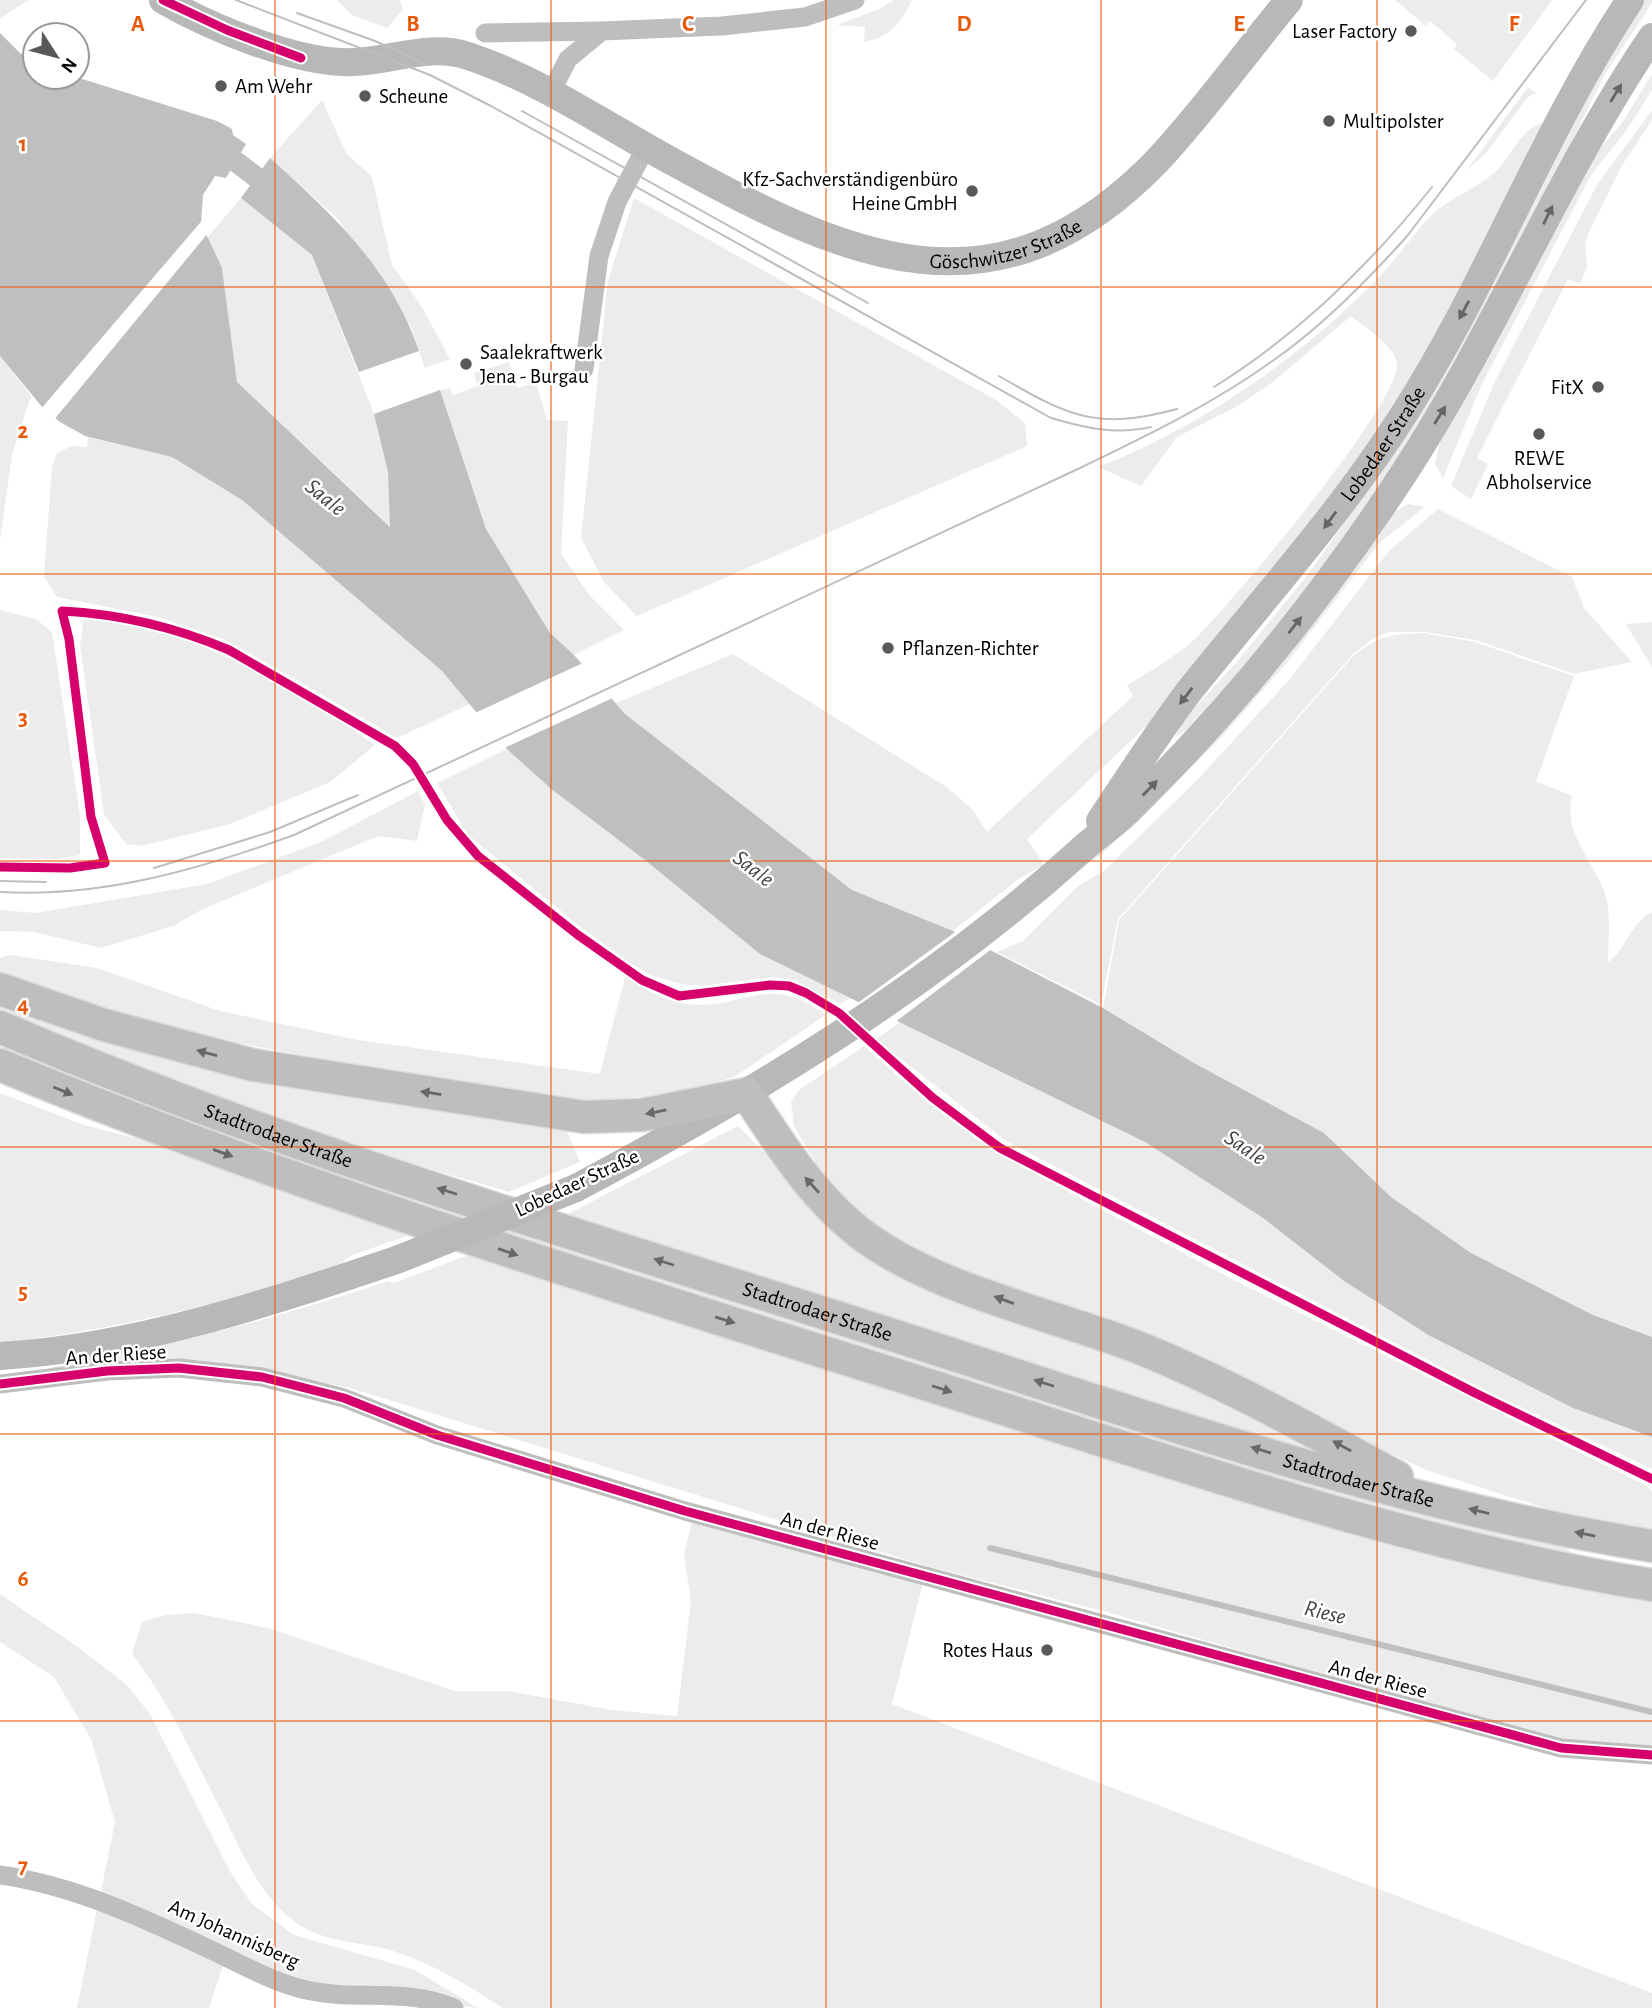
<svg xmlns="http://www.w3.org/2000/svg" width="1652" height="2008" font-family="'Alegreya Sans',sans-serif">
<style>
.green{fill:#ececec}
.water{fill:#bfbfbf}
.pier{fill:#fff}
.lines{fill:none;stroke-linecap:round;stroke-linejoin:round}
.stream{stroke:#bfbfbf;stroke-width:6}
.canal{stroke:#bfbfbf;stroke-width:21}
.primary-casing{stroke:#dbdbdb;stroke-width:35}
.street{stroke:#bebebe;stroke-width:19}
.secondary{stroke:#b8b8b8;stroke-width:28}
.primary{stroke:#bebebe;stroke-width:32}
.tram{stroke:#bebebe;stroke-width:2}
.secondary-bridge{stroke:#b8b8b8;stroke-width:28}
.cycleway-casing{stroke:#fff;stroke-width:13}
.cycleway{stroke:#d6006c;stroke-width:9}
.oneway{fill:#656565}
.oneway2{fill:#686868}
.grid{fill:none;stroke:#e8590c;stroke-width:2;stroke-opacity:0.55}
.poi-dot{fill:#595959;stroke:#fff;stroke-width:2.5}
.labels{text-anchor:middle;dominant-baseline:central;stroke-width:5;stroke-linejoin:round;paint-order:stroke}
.poi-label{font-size:21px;fill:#000;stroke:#fff;text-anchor:start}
.street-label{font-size:21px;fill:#000;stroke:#fff}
.water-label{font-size:23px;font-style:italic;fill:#444;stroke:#fff}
.grid-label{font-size:23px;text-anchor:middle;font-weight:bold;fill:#e8590c;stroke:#fff;stroke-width:5;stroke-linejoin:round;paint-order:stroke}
</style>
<rect width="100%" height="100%" fill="#fff"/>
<!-- green -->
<g class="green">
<polygon points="0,0 29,0 0,18"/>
<polygon points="337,0 400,0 403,10 387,28 352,15"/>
<path d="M 894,0 L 912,0 C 901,23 890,37 864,42 L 865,27 L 837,25 L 879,9 Z"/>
<polygon points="1395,0 1552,0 1493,81 1454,49 1457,44 1430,21 1426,26"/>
<polygon points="1644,0 1652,0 1652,3 1605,74 1502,283 1398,465 1290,612 1210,705 1185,732 1175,737 1184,719 1236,663 1309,573 1391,457 1576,116"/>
<polygon points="1652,74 1652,90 1626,131 1591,175 1482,384 1443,478 1435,464 1441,438 1594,155 1622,123"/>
<polygon points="1528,87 1536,93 1528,97 1487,152 1467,170"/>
<polygon points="322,100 346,153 372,177 392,265 422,307 450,359 425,368 411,327 337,218 270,158"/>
<polygon points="1652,110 1652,120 1621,167 1588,234 1585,244 1587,267 1580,284 1568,279 1477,458 1488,464 1471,499 1451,486 1495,381 1597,185"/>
<path d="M 1542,123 L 1545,125 L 1478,262 L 1367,455 L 1158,715 L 1027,839 L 1044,865 L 1020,878 L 953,931 L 852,890 L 625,714 L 616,703 L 733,654 L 945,786 L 972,809 L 987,832 L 1133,696 L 1127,685 C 1151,671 1177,656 1197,637 C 1233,601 1397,407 1397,365 C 1397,347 1364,327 1351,316 L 1274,381 L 1238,406 L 1177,437 L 1141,486 L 1098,467 C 1199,428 1303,356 1378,278 C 1398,258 1413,233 1434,213 C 1452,196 1477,189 1495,172 C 1512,157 1519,130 1542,123 Z"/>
<polygon points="241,198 312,255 374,414 388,472 391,527 237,382 222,268 206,239"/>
<polygon points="634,198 996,400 1025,423 1027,446 637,616 604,582 581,538 608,281"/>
<polygon points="0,356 31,396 12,455 0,540"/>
<polygon points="509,362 518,388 536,382 547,420 568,421 561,554 590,596 624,630 574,655 550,633 486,529 440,390 450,388 453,395 478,386 474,373"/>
<polygon points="88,437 172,457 242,500 442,671 470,704 397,738 226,640 158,617 57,597 44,576 52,466 57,453 71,446 87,447"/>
<polygon points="1408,504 1425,507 1380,542 1286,664 1217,742 1101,855 1082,867 1392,513"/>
<polygon points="1438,509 1572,577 1584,608 1632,662 1574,674 1476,640 1424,632 1389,632 1374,638 1353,654 1118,919 1101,1005 997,952 1023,941 1078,886 1105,870 1199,778 1289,680 1389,551"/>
<polygon points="0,610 36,619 52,632 80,815 80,855 57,859 0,858"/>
<path d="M 84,616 C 110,621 138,624 163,632 C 238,656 310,700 375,745 L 330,782 L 230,824 L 141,846 L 126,844 L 104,814 L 80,646 Z"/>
<polygon points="1652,622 1652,667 1626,624"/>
<path d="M 1424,633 L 1475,642 L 1574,676 L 1536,781 L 1572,796 C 1563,833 1592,859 1604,891 C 1612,911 1608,940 1608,962 C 1628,947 1627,927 1652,912 L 1652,1337 L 1593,1315 L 1471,1253 L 1391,1197 L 1324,1133 L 1194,1063 L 1103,1008 L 1119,920 L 1354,655 C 1381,635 1391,634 1424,633 Z"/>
<polygon points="507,749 550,788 645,860 760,954 850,998 840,1004 794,980 772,977 701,986 681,984 653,976 633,965 582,928 468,835 437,783"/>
<polygon points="418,791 425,805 417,841 378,836 201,910 173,926 101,948 34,932 0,931 0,910 36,913 207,884 321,842"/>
<path d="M 10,955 L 97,968 L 220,1011 L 358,1040 L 600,1074 L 625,977 C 641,986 662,1000 680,1003 C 742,1014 763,969 826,1015 L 734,1077 L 678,1094 L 591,1101 L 485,1088 L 188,1034 L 71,1000 L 0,975 L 0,958 Z"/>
<polygon points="0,1004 162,1056 342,1096 566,1129 580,1162 509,1192 325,1138 76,1046 0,1011"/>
<polygon points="900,1022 1145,1142 1263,1218 1344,1281 1430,1336 1573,1408 1652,1437 1652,1469 1491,1393 1006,1141 876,1039"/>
<polygon points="0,1040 1563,1544 1572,1553 1543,1553 1455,1531 1162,1446 448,1220 0,1053"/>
<polygon points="864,1046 928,1103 996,1153 1234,1280 1647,1486 1652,1491 1652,1535 1598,1525 1426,1470 1255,1388 983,1282 886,1239 827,1182 794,1126 791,1102 799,1090"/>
<path d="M 0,1093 L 84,1125 L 166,1146 L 415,1233 L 350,1256 L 340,1265 C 230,1303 115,1330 0,1343 Z"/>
<polygon points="738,1126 851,1239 1175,1376 1354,1465 566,1215"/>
<path d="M 473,1253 L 1652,1597 L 1652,1750 L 1556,1742 L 1107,1612 L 930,1567 L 347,1387 L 198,1360 L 53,1370 L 52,1367 C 167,1348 279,1317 389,1281 L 394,1283 Z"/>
<path d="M 693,1517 L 923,1583 L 892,1704 L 1652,1993 L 1652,2008 L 503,2008 C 466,1984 432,1963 390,1950 C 360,1942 324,1942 298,1924 C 261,1899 243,1854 224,1816 C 195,1760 170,1703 132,1654 L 142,1622 L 165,1615 L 194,1613 L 268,1628 L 455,1691 L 508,1691 L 612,1710 L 677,1716 L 691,1601 L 684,1555 Z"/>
<polygon points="0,1594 78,1647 127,1685 150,1714 231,1873 251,1903 294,1935 415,1970 478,2008 314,1987 100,1896 115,1822 91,1739 54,1677 0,1642"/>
<polygon points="97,1909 224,1962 209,2008 77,2008"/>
</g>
<!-- water -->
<g class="water">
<polygon points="0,33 20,53 35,60 35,77 76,77 217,121 232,129 233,135 246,144 226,178 215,176 203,195 201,223 222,268 237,382 390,527 388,472 374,414 440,390 486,529 550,633 574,655 625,714 852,890 953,931 1103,1008 1194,1063 1324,1133 1391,1197 1471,1253 1593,1315 1652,1337 1652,1437 1573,1408 1430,1336 1344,1281 1263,1218 1145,1142 760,954 645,860 550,788 507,749 442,671 242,500 172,457 85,436 60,422 43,408 0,356"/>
<path d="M 270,158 C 332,214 391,268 419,351 L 359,372 L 312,255 L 241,198 Z"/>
</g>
<!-- pier -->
<g class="pier">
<polygon points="205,217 208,233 53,421 40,410"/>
<polygon points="585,662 615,697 502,749 473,714"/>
<polygon points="958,930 993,948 894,1023 855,1005"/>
</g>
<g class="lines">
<!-- stream -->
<polyline class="stream" points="990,1548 1652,1712"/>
<!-- canal -->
<polyline class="canal" points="209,155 235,161 277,193"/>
<defs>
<g id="primary">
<path d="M 0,989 L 104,1025 L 253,1065 L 584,1117 L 642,1115 L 747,1094 C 781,1146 816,1202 868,1239 C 939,1290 1054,1315 1137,1347 C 1227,1383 1312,1431 1397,1477"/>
<path id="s3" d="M 0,1027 C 280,1148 574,1233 864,1326 C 1123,1408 1383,1503 1652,1546"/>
<path d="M 0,1065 C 301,1190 612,1285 922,1383 C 1161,1458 1404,1545 1652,1585"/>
</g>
</defs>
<!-- primary casing -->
<use href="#primary" class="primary-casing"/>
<!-- street -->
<g class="street">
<polyline points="485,33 602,31"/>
<polyline points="550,94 568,59 602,31 722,26 805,17 855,0"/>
<polyline points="584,369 599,256 617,202 646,147"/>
<polyline points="0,1384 107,1371 179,1368 262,1377 344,1398 437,1435 685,1511 1561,1748 1652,1755"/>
<path d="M 0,1875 C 75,1886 141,1917 209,1949 C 239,1963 270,1981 302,1989 C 352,2002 406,1987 454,2008"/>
</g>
<!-- secondary -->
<g class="secondary">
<path id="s1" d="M 163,0 C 209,27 300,65 353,62 C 392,61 429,43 468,56 C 541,80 608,127 675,163 C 849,259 997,326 1157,161 C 1204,111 1245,53 1289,0"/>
<path id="s2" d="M 1100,821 C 1129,777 1158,732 1190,690 C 1263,599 1341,513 1404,414 C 1489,281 1543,131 1630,0"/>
<path d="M 576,1188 C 755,1093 928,988 1079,852 C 1095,837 1114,825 1129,810 C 1233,708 1325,594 1404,473 C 1496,332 1558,176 1652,37"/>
<path d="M 0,1356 C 136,1348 271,1302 399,1259"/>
</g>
<!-- primary -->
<use href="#primary" class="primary"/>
<!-- tram -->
<g class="tram">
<path d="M 236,0 L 430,75 L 491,106 L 1051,418 C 1085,428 1116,435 1151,427"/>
<polyline points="297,13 375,41 427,65"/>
<polyline points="522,111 868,303"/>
<path d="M 999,376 C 1068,416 1096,431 1177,409"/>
<path d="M 1214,387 C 1299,334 1370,265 1432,187"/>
<polyline points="154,868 270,832 358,795"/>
<polyline points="0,881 46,882"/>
<path d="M 0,892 C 102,898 200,869 294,835 L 1080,468 C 1146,436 1211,405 1271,362 C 1322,327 1367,281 1408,235 L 1586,0"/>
</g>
<!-- secondary-bridge -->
<polyline class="secondary-bridge" points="399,1259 576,1188"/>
<defs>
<g id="cycleway">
<polyline points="163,0 227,30 301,58"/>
<path d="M 0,867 L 70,868 L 105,863 L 91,817 L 69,639 L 62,611 C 120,614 175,627 229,650 L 395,746 L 413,764 L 447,820 L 478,856 L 578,935 L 642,980 L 679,996 L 770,985 L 789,986 L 806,993 L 839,1013 L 933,1098 L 1000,1148 L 1475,1393 L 1652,1479"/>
<polyline points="0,1384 107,1371 179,1368 262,1377 344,1398 437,1435 685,1511 1561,1748 1652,1755"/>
</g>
</defs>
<!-- cycleway casing -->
<use href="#cycleway" class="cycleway-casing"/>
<!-- cycleway -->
<use href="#cycleway" class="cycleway"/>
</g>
<!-- one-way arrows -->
<defs><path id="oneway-solid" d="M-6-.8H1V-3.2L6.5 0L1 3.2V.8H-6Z" transform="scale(1.75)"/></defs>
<g class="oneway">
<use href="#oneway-solid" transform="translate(1616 93) rotate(-58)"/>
<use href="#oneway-solid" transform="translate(1548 215) rotate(-64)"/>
<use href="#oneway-solid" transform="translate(1464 310) rotate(118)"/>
<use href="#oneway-solid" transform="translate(1440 415) rotate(-58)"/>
<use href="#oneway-solid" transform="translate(1330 520) rotate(126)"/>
<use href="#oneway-solid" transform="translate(1295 625) rotate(-52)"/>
<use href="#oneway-solid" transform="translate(1186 696) rotate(127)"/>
<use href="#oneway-solid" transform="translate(1150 788) rotate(-46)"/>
</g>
<g class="oneway2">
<use href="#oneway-solid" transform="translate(207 1053) rotate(-165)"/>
<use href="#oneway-solid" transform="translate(63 1091) rotate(22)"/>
<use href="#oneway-solid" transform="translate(431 1093) rotate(-171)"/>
<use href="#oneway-solid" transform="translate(656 1112) rotate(169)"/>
<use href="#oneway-solid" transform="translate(223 1153) rotate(20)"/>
<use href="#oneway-solid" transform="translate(812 1185) rotate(-132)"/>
<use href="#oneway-solid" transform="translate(447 1191) rotate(-162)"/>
<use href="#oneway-solid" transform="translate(508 1252) rotate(19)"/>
<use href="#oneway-solid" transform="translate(664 1262) rotate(-162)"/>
<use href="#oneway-solid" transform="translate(1004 1300) rotate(-160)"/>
<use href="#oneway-solid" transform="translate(725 1320) rotate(17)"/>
<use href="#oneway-solid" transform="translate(1044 1383) rotate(-162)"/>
<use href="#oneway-solid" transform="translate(942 1389) rotate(18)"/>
<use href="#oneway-solid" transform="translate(1342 1446) rotate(-151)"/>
<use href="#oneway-solid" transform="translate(1261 1450) rotate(-163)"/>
<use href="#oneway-solid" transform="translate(1479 1511) rotate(-166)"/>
<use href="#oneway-solid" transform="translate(1585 1534) rotate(-168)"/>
</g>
<!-- grid -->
<path class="grid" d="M 275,0 L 275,2008M 551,0 L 551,2008M 826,0 L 826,2008M 1101,0 L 1101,2008M 1377,0 L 1377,2008M 0,287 L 1652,287M 0,574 L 1652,574M 0,861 L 1652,861M 0,1147 L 1652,1147M 0,1434 L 1652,1434M 0,1721 L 1652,1721"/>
<!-- markers -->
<g class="poi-dot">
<circle cx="1411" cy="31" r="7"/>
<circle cx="221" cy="86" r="7"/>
<circle cx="365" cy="96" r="7"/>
<circle cx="1329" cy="121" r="7"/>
<circle cx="972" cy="191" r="7"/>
<circle cx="466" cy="364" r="7"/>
<circle cx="1598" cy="387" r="7"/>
<circle cx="1539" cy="434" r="7"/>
<circle cx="888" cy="648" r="7"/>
<circle cx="1047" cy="1650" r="7"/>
</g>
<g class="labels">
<!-- poi labels -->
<g class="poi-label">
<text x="1397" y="31" text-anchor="end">Laser Factory</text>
<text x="235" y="86">Am Wehr</text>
<text x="379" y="96">Scheune</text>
<text x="1343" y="121">Multipolster</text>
<text x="958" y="179" text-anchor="end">Kfz-Sachverständigenbüro<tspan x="958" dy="24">Heine GmbH</tspan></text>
<text x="480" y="352">Saalekraftwerk<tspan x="480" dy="24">Jena - Burgau</tspan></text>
<text x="1584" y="387" text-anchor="end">FitX</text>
<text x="1539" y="458" text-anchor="middle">REWE<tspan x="1539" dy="24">Abholservice</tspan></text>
<text x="902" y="648">Pflanzen-Richter</text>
<text x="1033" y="1650" text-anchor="end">Rotes Haus</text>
</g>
<!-- street labels -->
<g class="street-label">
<text stroke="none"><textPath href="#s1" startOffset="905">Göschwitzer Straße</textPath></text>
<text stroke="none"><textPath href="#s2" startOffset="472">Lobedaer Straße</textPath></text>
<text stroke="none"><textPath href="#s3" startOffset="299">Stadtrodaer Straße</textPath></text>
<text transform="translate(577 1183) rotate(-25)">Lobedaer Straße</text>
<text stroke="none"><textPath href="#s3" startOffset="866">Stadtrodaer Straße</textPath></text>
<text transform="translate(116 1355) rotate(-4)">An der Riese</text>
<text stroke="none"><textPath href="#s3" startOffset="1433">Stadtrodaer Straße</textPath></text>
<text transform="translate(830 1531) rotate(15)">An der Riese</text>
<text transform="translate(1378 1679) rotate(15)">An der Riese</text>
<text transform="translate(234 1934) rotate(24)">Am Johannisberg</text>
</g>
<!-- water labels -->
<g class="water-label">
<text transform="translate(325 498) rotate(39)">Saale</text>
<text transform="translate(753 869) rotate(38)">Saale</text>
<text transform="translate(1245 1148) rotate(34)">Saale</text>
<text transform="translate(1325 1613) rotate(14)">Riese</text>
</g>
</g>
<g class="grid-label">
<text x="138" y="31">A</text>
<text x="413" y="31">B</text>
<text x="688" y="31">C</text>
<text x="964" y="31">D</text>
<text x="1239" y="31">E</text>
<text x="1514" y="31">F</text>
<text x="23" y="151">1</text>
<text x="23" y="438">2</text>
<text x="23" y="725">3</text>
<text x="23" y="1012">4</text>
<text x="23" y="1299">5</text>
<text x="23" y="1586">6</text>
<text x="23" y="1873">7</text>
</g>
<!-- north arrow -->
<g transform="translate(56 56) rotate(126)"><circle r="33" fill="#ffffff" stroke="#999999" stroke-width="2"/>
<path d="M0-5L12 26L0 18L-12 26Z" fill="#595959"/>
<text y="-10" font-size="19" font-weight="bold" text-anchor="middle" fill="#000000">N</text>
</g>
</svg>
